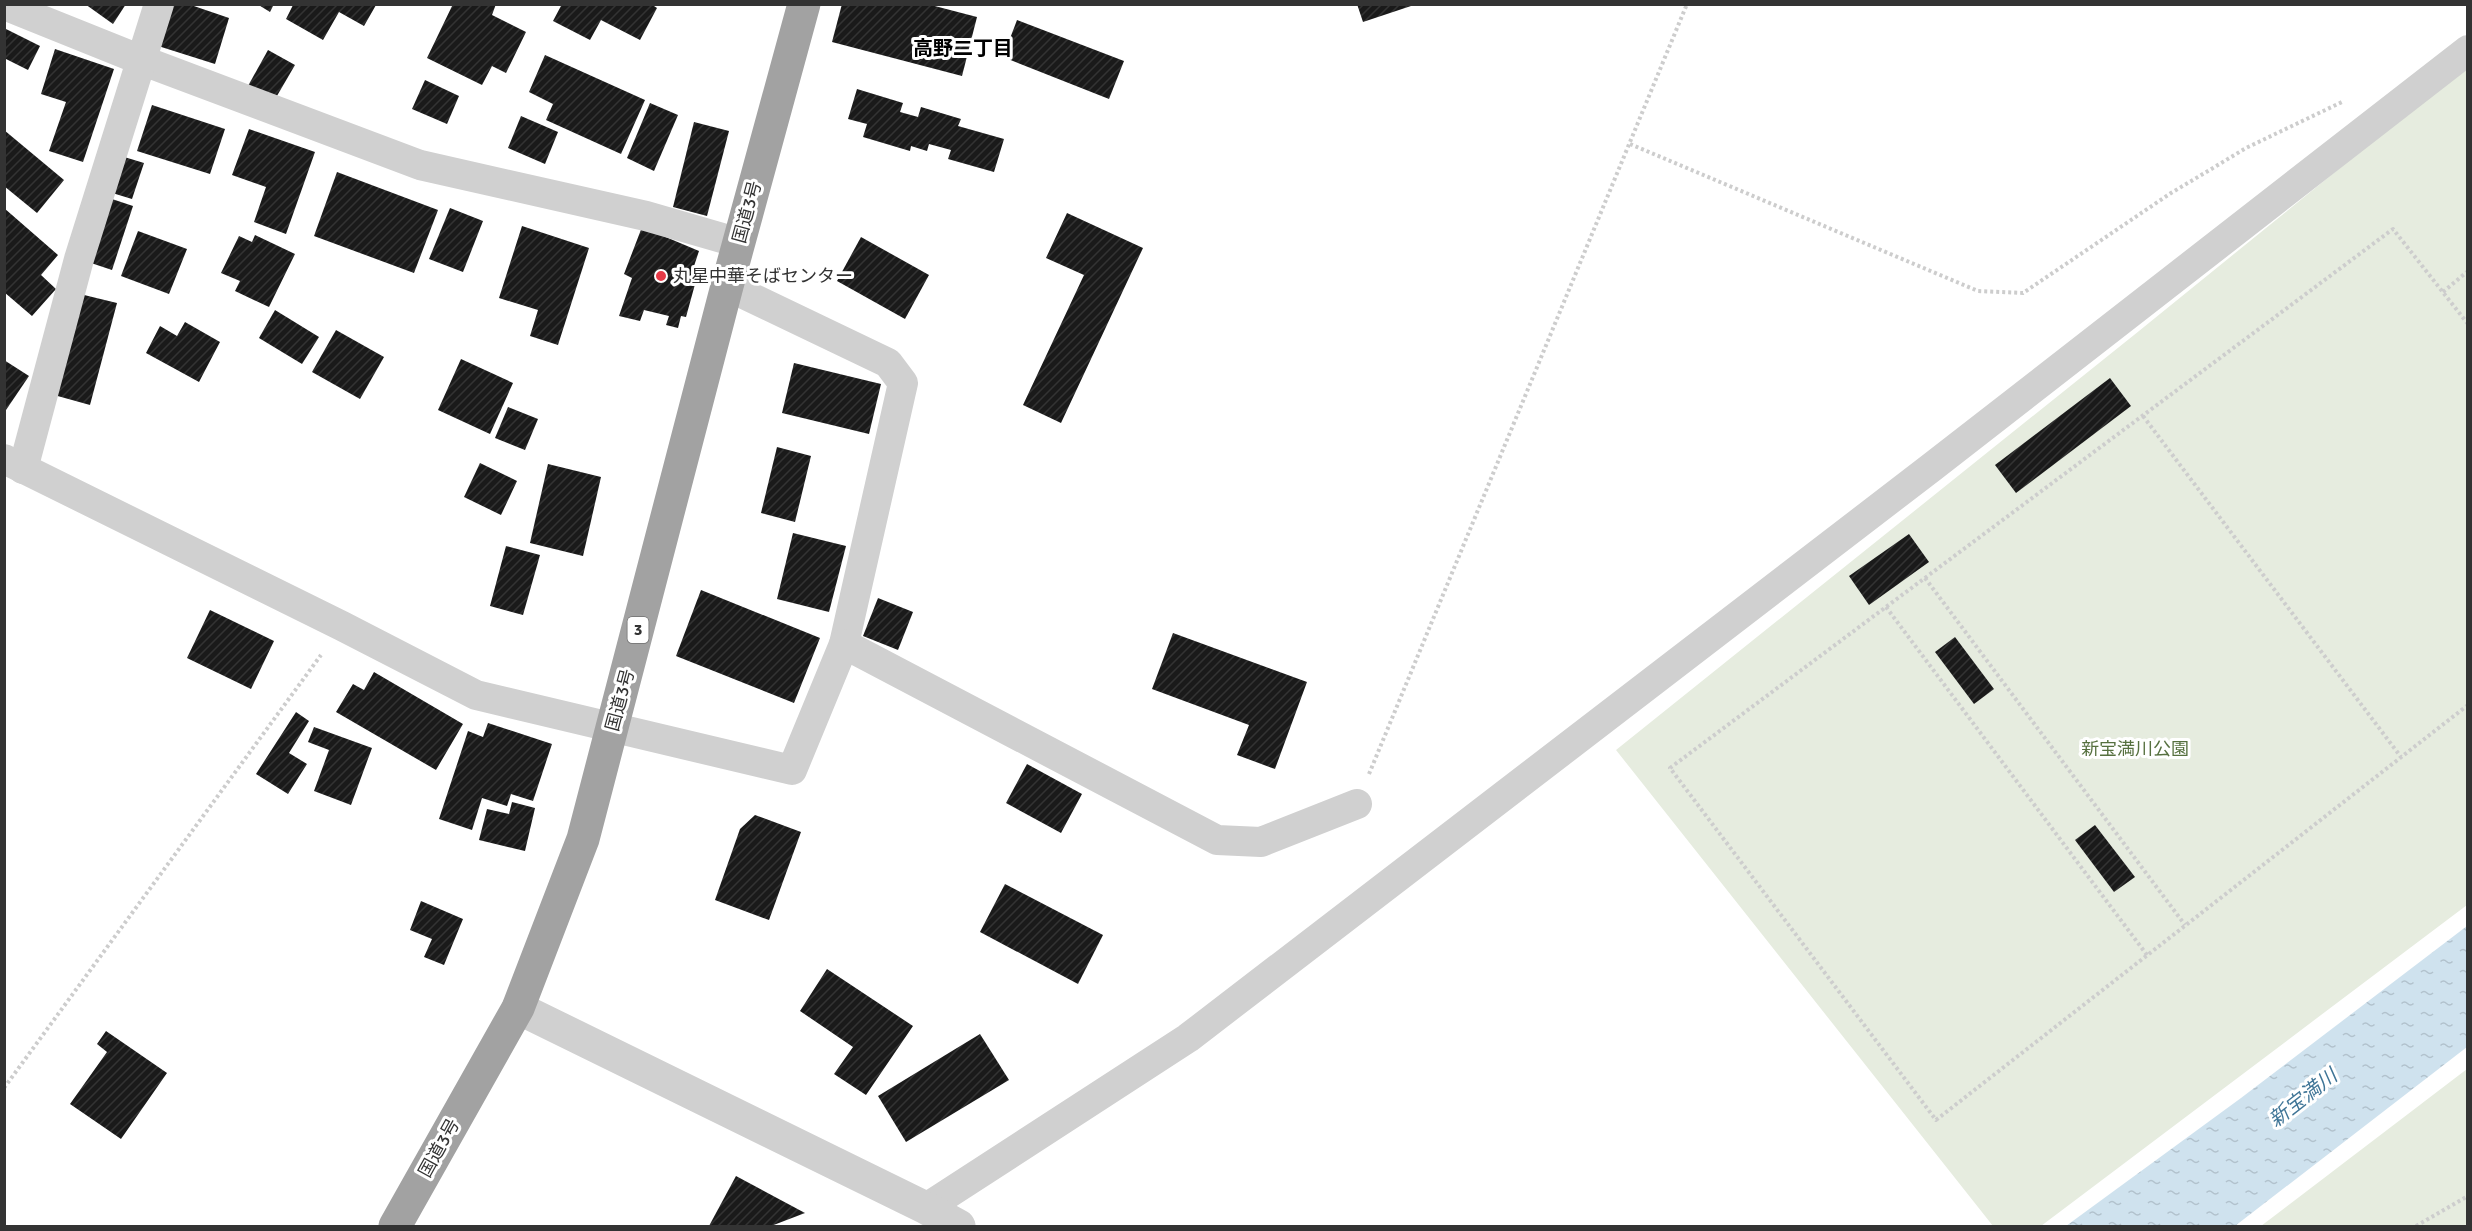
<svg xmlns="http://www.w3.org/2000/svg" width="2472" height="1231" font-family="Signika,'Noto Sans JP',sans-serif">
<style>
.green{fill:#e6ecdf}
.water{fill:url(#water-ripples)}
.building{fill:url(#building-hatch)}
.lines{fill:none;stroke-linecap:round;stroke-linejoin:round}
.path{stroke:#cdcdcd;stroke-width:4;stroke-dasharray:3 3;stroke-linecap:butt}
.minor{stroke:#d0d0d0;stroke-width:30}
.tertiary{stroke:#d0d0d0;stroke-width:33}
.trunk{stroke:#a2a2a2;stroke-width:33}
.poi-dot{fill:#e63946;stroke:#fff;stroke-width:2}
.labels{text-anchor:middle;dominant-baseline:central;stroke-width:6;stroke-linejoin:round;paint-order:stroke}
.shield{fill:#fff;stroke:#707070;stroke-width:1.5}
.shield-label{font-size:16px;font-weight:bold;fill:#333}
.street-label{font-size:18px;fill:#333;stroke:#fff}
.poi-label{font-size:18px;fill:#333;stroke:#fff;text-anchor:start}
.park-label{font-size:18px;fill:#56703f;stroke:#fff}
.neighbourhood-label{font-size:20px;font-weight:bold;fill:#000;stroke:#fff}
.water-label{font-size:20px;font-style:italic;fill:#3f7597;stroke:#fff}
</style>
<defs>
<pattern id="water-ripples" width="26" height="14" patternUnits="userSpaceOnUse" patternTransform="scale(1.5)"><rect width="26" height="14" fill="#cfe2ee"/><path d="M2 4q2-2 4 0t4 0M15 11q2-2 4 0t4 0" fill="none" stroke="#b2c2cd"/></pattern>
<pattern id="building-hatch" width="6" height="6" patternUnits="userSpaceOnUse" patternTransform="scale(1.5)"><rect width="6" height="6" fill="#1a1a1a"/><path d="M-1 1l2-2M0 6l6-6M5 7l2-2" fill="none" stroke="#333"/></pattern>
</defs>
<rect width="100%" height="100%" fill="#fff"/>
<!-- green -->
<g class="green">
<polygon points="2467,65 2467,905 2041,1226 1993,1226 1616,750 2139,331"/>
<polygon points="2467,1069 2467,1226 2261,1226"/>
</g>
<!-- water -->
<polygon class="water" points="2467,926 2467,1047 2235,1226 2066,1226 2241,1098"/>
<!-- building -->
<g class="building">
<polygon points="85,4 126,4 113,24"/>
<polygon points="168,4 188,4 229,18 215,64 155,45"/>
<polygon points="257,4 274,4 270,12"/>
<polygon points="453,4 496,4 492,15 526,32 506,73 492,66 482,85 427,58"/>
<polygon points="562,4 651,4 657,8 640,40 601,20 590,40 553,21"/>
<polygon points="842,4 927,4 977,17 962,76 832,42"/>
<polygon points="1357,4 1414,4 1414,5 1363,22"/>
<polygon points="293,5 376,5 364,26 339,12 323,40 286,19"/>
<polygon points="1017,20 1124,61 1109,99 1003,57"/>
<polygon points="4,28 40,46 28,70 4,58"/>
<polygon points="55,49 114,69 83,162 49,151 66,102 41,94"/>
<polygon points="268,50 295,65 274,101 248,86"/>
<polygon points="545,55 645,100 621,154 546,120 553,104 529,92"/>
<polygon points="425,80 459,96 447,124 412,109"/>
<polygon points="857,89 903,103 900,112 918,117 921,107 961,119 958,126 1004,139 994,172 948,159 951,150 929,144 927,151 911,146 910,151 863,137 867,124 848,119"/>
<polygon points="650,103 678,115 654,171 627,158"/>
<polygon points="152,105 225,129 210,174 137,151"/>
<polygon points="521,116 558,132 545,164 508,148"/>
<polygon points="694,122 729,131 707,216 673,207"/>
<polygon points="249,129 315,152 286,234 254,222 266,187 232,175"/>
<polygon points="4,130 64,180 37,213 4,186"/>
<polygon points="121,156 144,163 132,199 109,192"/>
<polygon points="337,172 438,210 414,273 314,236"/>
<polygon points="106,197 133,206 112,270 85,261"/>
<polygon points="4,208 58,255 41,275 56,289 32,316 4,292"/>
<polygon points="450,208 483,221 463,272 429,259"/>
<polygon points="1067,213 1143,248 1061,423 1023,405 1084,275 1046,258"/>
<polygon points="522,226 589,248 558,345 530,336 538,310 499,298"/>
<polygon points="642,227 699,251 691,275 697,277 686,317 681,316 678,328 666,325 669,316 644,310 640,321 619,316 632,278 624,274"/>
<polygon points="138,231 187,249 169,294 121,276"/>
<polygon points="255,235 295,254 269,307 235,291 240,281 221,273 239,236 252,242"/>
<polygon points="861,237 929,275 905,319 837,281"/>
<polygon points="80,294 117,303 90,405 54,395"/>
<polygon points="275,310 319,337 302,364 259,338"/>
<polygon points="185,322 220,342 199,382 146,353 160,326 177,336"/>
<polygon points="336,330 384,357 360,399 312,372"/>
<polygon points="461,359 513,383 490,434 438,410"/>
<polygon points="4,360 29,376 4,413"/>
<polygon points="794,363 881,384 869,434 782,413"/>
<polygon points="2110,378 2131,406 2016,493 1995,465"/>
<polygon points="508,407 538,419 525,450 495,438"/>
<polygon points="777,447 811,456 795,522 761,513"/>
<polygon points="480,463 517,481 501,515 464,497"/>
<polygon points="548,464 601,477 583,556 530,543"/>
<polygon points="793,533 846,546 829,612 777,599"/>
<polygon points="1909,534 1929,562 1869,605 1849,576"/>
<polygon points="506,546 540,555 523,615 490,606"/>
<polygon points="701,590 820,638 794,703 676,656"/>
<polygon points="878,598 913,612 898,650 863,636"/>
<polygon points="210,610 274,641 251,689 187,658"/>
<polygon points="1173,633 1307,682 1275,769 1237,755 1249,725 1152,689"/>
<polygon points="1955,637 1994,689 1974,704 1935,652"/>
<polygon points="374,672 463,724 436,770 336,712 353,684 364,690"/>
<polygon points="296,712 309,721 289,753 307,764 288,794 256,774"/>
<polygon points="488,723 552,744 533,801 511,794 507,806 482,798 472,830 439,819 468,731 483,737"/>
<polygon points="314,727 372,748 351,805 314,791 329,750 308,742"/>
<polygon points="1027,764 1082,794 1061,833 1006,803"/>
<polygon points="512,802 535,808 525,851 479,840 487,809 509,814"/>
<polygon points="755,815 801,832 769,920 715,900 740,829"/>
<polygon points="2095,825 2135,877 2114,892 2075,840"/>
<polygon points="1005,884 1103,935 1078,984 980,932"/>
<polygon points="421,901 463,919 444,965 424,957 432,939 410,930"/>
<polygon points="827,969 913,1026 866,1095 834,1074 853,1047 800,1011"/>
<polygon points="106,1031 167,1073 121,1139 70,1104 107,1052 97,1044"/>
<polygon points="980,1034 1009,1080 906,1142 878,1096"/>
<polygon points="736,1176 805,1213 771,1226 709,1226"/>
</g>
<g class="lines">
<!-- path -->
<g class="path">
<polyline points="1630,144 1978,291 2023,293 2171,193 2208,171 2246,148 2342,102"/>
<polyline points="2443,292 2468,271"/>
<polyline points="2468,324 2393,229 1670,768 1936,1120 2468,705"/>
<polyline points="2143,416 2401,757"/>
<polyline points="1925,578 2185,925"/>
<polyline points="1886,607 2147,955"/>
<polyline points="1369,774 1687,4"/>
<polyline points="4,1088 321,655"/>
<polyline points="2416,1226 2468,1196"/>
</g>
<!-- minor -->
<g class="minor">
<polyline points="4,5 141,60 420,165 646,216 739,243"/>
<polyline points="727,286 888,363 903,383 844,644"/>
<polyline points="4,459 342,626 476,695 792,770 844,644 1217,840 1261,842 1357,804"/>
<polyline points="23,469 79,259 159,4"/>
<polyline points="926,1208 1188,1038 1932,467 2468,50"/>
</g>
<!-- tertiary -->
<polyline class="tertiary" points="518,1008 926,1208 959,1226"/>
<!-- trunk -->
<polyline class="trunk" points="395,1226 518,1008 583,839 727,286 804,4"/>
</g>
<!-- markers -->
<circle class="poi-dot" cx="661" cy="276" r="6"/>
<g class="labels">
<!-- shield labels -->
<rect class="shield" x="627.5" y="617" width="21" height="26" rx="4.5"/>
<g class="shield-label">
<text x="638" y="630">3</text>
</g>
<!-- street labels -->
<g class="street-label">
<text transform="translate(747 212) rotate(-75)">国道3号</text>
<text transform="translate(620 700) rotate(-75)">国道3号</text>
<text transform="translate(439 1148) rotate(-61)">国道3号</text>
</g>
<!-- poi labels -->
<g class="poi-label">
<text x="673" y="276">丸星中華そばセンター</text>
</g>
<!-- park labels -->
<g class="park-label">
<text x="2135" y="749">新宝満川公園</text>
</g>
<!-- neighbourhood labels -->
<g class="neighbourhood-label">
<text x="963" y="48">高野二丁目</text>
</g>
<!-- water labels -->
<g class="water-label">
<text transform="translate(2303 1098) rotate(-38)">新宝満川</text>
</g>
</g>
<!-- border -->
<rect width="2472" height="1231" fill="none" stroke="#333333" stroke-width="12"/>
</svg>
